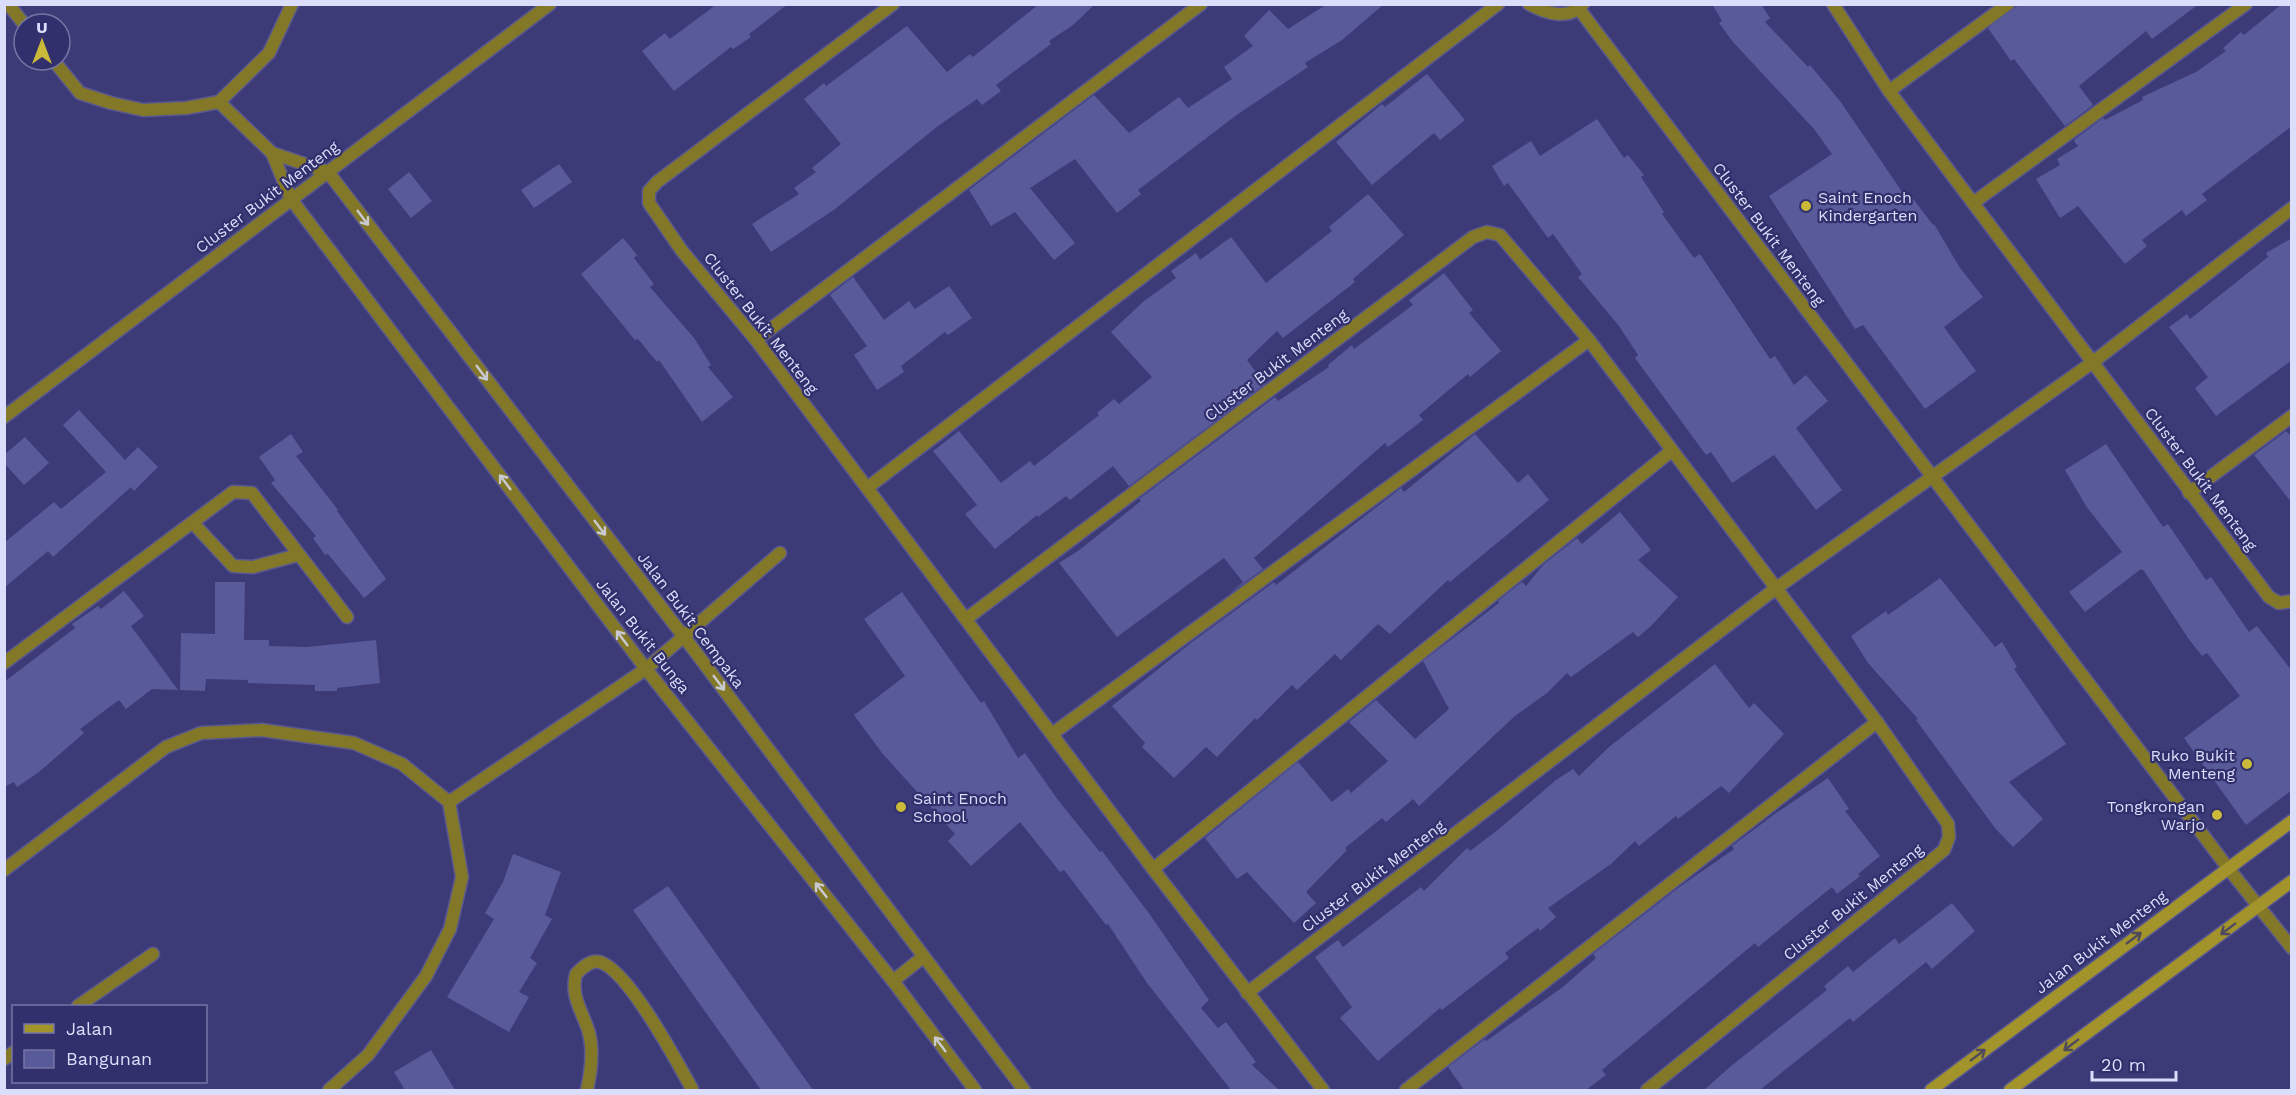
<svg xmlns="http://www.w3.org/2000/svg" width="2296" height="1095" font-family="'Work Sans',sans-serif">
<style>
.building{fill:#595a9a}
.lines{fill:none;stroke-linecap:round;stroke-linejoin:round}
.lane-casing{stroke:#595890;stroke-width:15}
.street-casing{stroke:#595890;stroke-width:15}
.secondary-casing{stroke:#595890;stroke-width:15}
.lane{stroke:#837827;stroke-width:12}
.street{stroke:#837827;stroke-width:12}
.secondary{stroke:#a2932b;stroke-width:12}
.oneway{stroke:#c9cad1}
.oneway2{stroke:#4e495c}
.poi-dot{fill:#cbba39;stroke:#32306c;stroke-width:2}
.labels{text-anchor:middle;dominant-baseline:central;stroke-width:4.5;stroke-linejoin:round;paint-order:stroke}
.street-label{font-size:16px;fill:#dbdefb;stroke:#32306c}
.poi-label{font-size:16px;fill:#dbdefb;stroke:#32306c;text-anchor:start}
</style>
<rect width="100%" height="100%" fill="#3c3b78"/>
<!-- building -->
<g class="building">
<polygon points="717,4 788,4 749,34 751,37 733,49 731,47 674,91 642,51 665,33 670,39"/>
<polygon points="1039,4 1095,4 1073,25 1049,41 1051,44 996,85 1001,91 982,105 977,99 938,126 835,209 771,252 752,224 799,194 794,188 816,172 812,168 841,144 804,99 824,83 826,86 907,26 947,72 970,54 973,57"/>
<polygon points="1327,4 1384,4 1342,40 1305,63 1308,67 1238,114 1138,190 1141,194 1117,213 1075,159 1030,188 1075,243 1054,260 1015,212 991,226 969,190 1094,95 1129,133 1179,97 1188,108 1232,79 1224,67 1253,46 1244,36 1269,10 1288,29"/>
<polygon points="1712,4 1761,4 1770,18 1765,22 1808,67 1810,65 1840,101 1907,199 1911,196 1933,225 1934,224 1960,268 1983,297 1944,327 1976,371 1925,409 1863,325 1855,329 1769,196 1832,154 1814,129 1733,42 1719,23 1722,21"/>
<polygon points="2019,4 2199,4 2152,39 2146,31 2079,86 2093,105 2065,126 2014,59 2011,61 1988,28"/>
<polygon points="2282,4 2292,4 2292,126 2202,194 2207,200 2186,216 2182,210 2142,240 2147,246 2125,264 2078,206 2060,218 2036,179 2060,165 2057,159 2078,146 2074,141 2075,139 2103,118 2105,120 2143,100 2142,97 2196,72 2226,51 2223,48 2241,32 2244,35"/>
<polygon points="1427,74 1465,120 1440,140 1434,133 1372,185 1336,142 1382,104 1385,107"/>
<polygon points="1597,119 1624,158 1628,155 1644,175 1641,177 1664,212 1662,214 1694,258 1700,254 1770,359 1775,356 1794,385 1806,375 1828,401 1796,428 1842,490 1816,510 1774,455 1732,483 1711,452 1706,455 1635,358 1638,355 1619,326 1578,277 1582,274 1553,234 1548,238 1508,183 1504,186 1492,166 1531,141 1540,156"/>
<polygon points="559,164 572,182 534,208 521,190"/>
<polygon points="409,172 432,201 411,218 388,189"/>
<polygon points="1368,194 1404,235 1353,279 1355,282 1283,338 1277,331 1247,360 1265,384 1129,486 1113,466 1070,500 1066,496 1038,517 1037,515 995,549 965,514 977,505 933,451 959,431 1001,483 1030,461 1034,466 1099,415 1097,413 1114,399 1119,404 1152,377 1111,332 1144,301 1176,278 1171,271 1196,253 1200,260 1231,237 1266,283 1332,231 1329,227"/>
<polygon points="623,238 637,255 634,258 654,284 650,287 694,338 711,365 708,367 733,397 702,422 659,360 657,362 638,339 635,340 581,274"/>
<polygon points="2292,238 2292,360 2216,416 2195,388 2208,377 2169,327 2187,314 2190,319 2268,257 2266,253"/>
<polygon points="1444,273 1473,310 1469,313 1501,351 1470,377 1468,374 1419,415 1423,420 1388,447 1385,443 1254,558 1263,569 1229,594 1243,582 1224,558 1117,637 1059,563 1078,551 1141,501 1139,499 1275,397 1278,401 1329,367 1328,365 1352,345 1354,349 1413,305 1409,300"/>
<polygon points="853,277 884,320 909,301 915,309 949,286 972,318 948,335 945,332 901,366 904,372 877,390 854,355 867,346 830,295"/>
<polygon points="79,410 125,460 138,447 158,467 134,491 131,487 53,557 48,551 4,588 4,543 54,502 61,509 106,472 63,425"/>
<polygon points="2286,431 2292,437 2292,503 2254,455"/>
<polygon points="291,434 303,452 296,456 338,510 337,511 386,579 364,598 328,554 325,555 313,538 316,536 271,483 275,480 259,457"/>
<polygon points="1475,434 1518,483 1528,474 1549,500 1450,582 1448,580 1390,634 1378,624 1341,660 1335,654 1297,690 1292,685 1257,720 1255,718 1217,757 1206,747 1174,778 1142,747 1145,743 1112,706 1192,642 1274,582 1276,585 1401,488 1404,492"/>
<polygon points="25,437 49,463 24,485 4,463 4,455"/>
<polygon points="2106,444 2163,527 2168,524 2206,580 2211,577 2249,632 2257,626 2292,671 2292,790 2246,825 2184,738 2240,696 2207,653 2202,656 2188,638 2144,571 2141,569 2085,612 2069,592 2122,552 2086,506 2065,470"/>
<polygon points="1620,512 1651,550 1638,560 1678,597 1650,627 1638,637 1633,632 1571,677 1567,673 1547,693 1515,716 1419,806 1413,799 1386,822 1382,818 1345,848 1347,850 1306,892 1316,903 1294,923 1247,872 1237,879 1205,838 1298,762 1332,802 1348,789 1351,793 1388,761 1349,722 1376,700 1415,739 1449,709 1423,661 1499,603 1498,601 1522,582 1526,586 1543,565 1577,538 1582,544"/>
<polygon points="1940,578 1995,647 2002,642 2017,667 2014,669 2066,744 2009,782 2043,819 2013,847 1995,828 1916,720 1918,719 1868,663 1851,636 1886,611 1888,615"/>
<polygon points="215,582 245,582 244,640 269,640 269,646 307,647 376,640 380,683 337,688 337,691 315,691 315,685 248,683 248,680 206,679 205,691 180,690 181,633 215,634"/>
<polygon points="124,591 144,616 131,626 178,690 152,689 126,709 119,700 80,729 84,733 39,772 17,787 14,782 4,787 4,682 75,628 72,624 98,606 101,609"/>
<polygon points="902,592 981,703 984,701 1018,758 1025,753 1058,800 1100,852 1102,851 1148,912 1209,1000 1201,1008 1218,1028 1226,1022 1256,1062 1252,1065 1279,1090 1231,1090 1147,983 1108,924 1106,925 1064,870 1060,872 1020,822 971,866 948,841 955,834 882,753 854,715 905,676 864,619"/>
<polygon points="1715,664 1749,708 1754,703 1784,734 1729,793 1721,786 1678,819 1676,816 1639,846 1635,841 1611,864 1548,908 1556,917 1540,931 1538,928 1505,953 1509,958 1442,1010 1440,1008 1378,1061 1340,1018 1352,1007 1315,957 1338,940 1343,947 1421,887 1424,891 1467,848 1470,851 1499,829 1556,780 1573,769 1579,776 1609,747"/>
<polygon points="1828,778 1849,809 1845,811 1880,856 1858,874 1860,876 1837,894 1832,887 1758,947 1755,943 1602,1070 1606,1075 1586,1090 1464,1090 1448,1067 1485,1039 1486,1041 1563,987 1596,958 1593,954 1678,888 1734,849 1732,846 1776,813"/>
<polygon points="513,854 561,872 545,915 552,919 530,958 537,963 519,992 529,997 509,1032 447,997 494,919 485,913 503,882"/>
<polygon points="668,886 700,931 813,1090 761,1090 694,996 633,910"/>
<polygon points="1952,903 1975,931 1932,969 1926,962 1853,1022 1850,1018 1760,1090 1704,1090 1731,1066 1827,990 1824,986 1848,966 1853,972 1895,938 1899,944"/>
<polygon points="431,1050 455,1090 405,1090 394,1072"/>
</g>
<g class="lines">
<defs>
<g id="lane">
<polyline points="8,4 24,24"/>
<polyline points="53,60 80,93 111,103 143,110 186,108 219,102 269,53 292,4"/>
<polyline points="219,102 272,153 291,199"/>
<polyline points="272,153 328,172"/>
</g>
<g id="street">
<polyline points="893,4 657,182 649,191 649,203 682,251 756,340 1153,869 1323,1090"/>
<path d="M 1529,4 C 1545,13 1569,21 1583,4"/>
<polyline points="1833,4 1889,91 2269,597 2279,603 2292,601"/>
<polyline points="1579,9 2228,868 2292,948"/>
<polyline points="1889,91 2008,4"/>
<polyline points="328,172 694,650 1024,1090"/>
<polyline points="291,199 646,669 893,981 975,1090"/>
<polyline points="1973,203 2246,4"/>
<polyline points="756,340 1201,4"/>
<polyline points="4,417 550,4"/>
<polyline points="867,488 1498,4"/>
<polyline points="2189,493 2292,416"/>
<polyline points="193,523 233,566 253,567 298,555"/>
<polyline points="966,619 1473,237 1487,232 1500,235 1589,340 1877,722 1948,824 1949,837 1944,850 1647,1090"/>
<polyline points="4,663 233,492 252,493 347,617"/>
<polyline points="1052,734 1589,340"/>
<polyline points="449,802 646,669 780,553"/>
<polyline points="1153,869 1670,452"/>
<polyline points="4,870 166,747 201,733 262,730 354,743 402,764 449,802 462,877 450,929 426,976 368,1055 329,1090"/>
<polyline points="893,981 923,957"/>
<polyline points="1247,993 1775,589 2093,362 2292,208"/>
<polyline points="78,1006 153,954"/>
<polyline points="4,1059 14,1052"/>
<path d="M 587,1090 C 591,1072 594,1052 589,1033 C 583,1012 570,997 576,974 C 582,968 591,959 600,962 C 629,971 677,1062 692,1089"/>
<polyline points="1406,1090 1877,722"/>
</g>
<g id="secondary">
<polyline points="1931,1090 2292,821"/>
<polyline points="2010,1090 2292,881"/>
</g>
</defs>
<!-- lane casing -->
<use href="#lane" class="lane-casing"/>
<!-- street casing -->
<use href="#street" class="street-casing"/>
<!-- secondary casing -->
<use href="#secondary" class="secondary-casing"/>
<!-- lane -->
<use href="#lane" class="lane"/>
<!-- street -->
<use href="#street" class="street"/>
<!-- secondary -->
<use href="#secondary" class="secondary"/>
</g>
<!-- one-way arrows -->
<defs><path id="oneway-shaft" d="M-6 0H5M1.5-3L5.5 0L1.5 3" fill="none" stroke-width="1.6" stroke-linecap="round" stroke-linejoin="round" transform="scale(1.5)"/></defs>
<g class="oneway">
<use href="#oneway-shaft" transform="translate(363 218) rotate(53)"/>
<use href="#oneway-shaft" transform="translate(482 373) rotate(53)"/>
<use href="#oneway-shaft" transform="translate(505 482) rotate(-127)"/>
<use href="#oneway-shaft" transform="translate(600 528) rotate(53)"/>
<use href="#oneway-shaft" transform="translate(622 638) rotate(-127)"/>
<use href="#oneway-shaft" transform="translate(719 683) rotate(53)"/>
<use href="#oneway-shaft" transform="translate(821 890) rotate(-128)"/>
<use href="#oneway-shaft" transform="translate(940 1044) rotate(-127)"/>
</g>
<g class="oneway2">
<use href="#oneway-shaft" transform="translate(2228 929) rotate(143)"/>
<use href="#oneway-shaft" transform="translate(2134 938) rotate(-37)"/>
<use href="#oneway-shaft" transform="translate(2071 1045) rotate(143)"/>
<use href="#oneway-shaft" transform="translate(1978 1055) rotate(-37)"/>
</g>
<!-- markers -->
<g class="poi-dot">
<circle cx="1806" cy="206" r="6"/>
<circle cx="2247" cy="764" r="6"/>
<circle cx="901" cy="807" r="6"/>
<circle cx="2217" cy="815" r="6"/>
</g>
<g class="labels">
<!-- street labels -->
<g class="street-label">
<text transform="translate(267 197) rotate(-37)">Cluster Bukit Menteng</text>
<text transform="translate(1769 234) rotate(53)">Cluster Bukit Menteng</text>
<text transform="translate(761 323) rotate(52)">Cluster Bukit Menteng</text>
<text transform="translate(1276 365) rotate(-37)">Cluster Bukit Menteng</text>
<text transform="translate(2201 479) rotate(53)">Cluster Bukit Menteng</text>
<text transform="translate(691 620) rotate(53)">Jalan Bukit Cempaka</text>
<text transform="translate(643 636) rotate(52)">Jalan Bukit Bunga</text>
<text transform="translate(1373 876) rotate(-37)">Cluster Bukit Menteng</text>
<text transform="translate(1853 902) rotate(-39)">Cluster Bukit Menteng</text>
<text transform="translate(2101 942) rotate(-37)">Jalan Bukit Menteng</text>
</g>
<!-- poi labels -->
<g class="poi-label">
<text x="1818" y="197">Saint Enoch<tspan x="1818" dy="18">Kindergarten</tspan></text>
<text x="2235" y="755" text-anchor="end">Ruko Bukit<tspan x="2235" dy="18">Menteng</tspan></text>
<text x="913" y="798">Saint Enoch<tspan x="913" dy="18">School</tspan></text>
<text x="2205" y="806" text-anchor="end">Tongkrongan<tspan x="2205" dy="18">Warjo</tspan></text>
</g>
</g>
<!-- border -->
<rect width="2296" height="1095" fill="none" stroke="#dbdefb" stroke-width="12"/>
<!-- legend -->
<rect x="12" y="1005" width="195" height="78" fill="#32306c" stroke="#7676a5" stroke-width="1.5"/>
<rect x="24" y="1024" width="30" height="9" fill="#a2932b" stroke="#7676a5" stroke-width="1.5"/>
<text x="66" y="1035" font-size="18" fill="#dbdefb">Jalan</text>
<rect x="24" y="1050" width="30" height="18" fill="#595a9a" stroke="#7676a5" stroke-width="1.5"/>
<text x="66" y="1065" font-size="18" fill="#dbdefb">Bangunan</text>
<!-- north arrow -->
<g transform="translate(42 42)"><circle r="28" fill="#32306c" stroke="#7676a5" stroke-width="1.5"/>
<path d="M0-4.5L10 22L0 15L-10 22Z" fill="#cbba39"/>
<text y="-9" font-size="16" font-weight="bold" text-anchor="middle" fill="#dbdefb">U</text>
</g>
<!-- scale -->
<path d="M2092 1071v9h84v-9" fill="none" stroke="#dbdefb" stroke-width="3"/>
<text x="2101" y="1071" font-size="18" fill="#dbdefb" stroke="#32306c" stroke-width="4.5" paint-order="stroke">20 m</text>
</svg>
